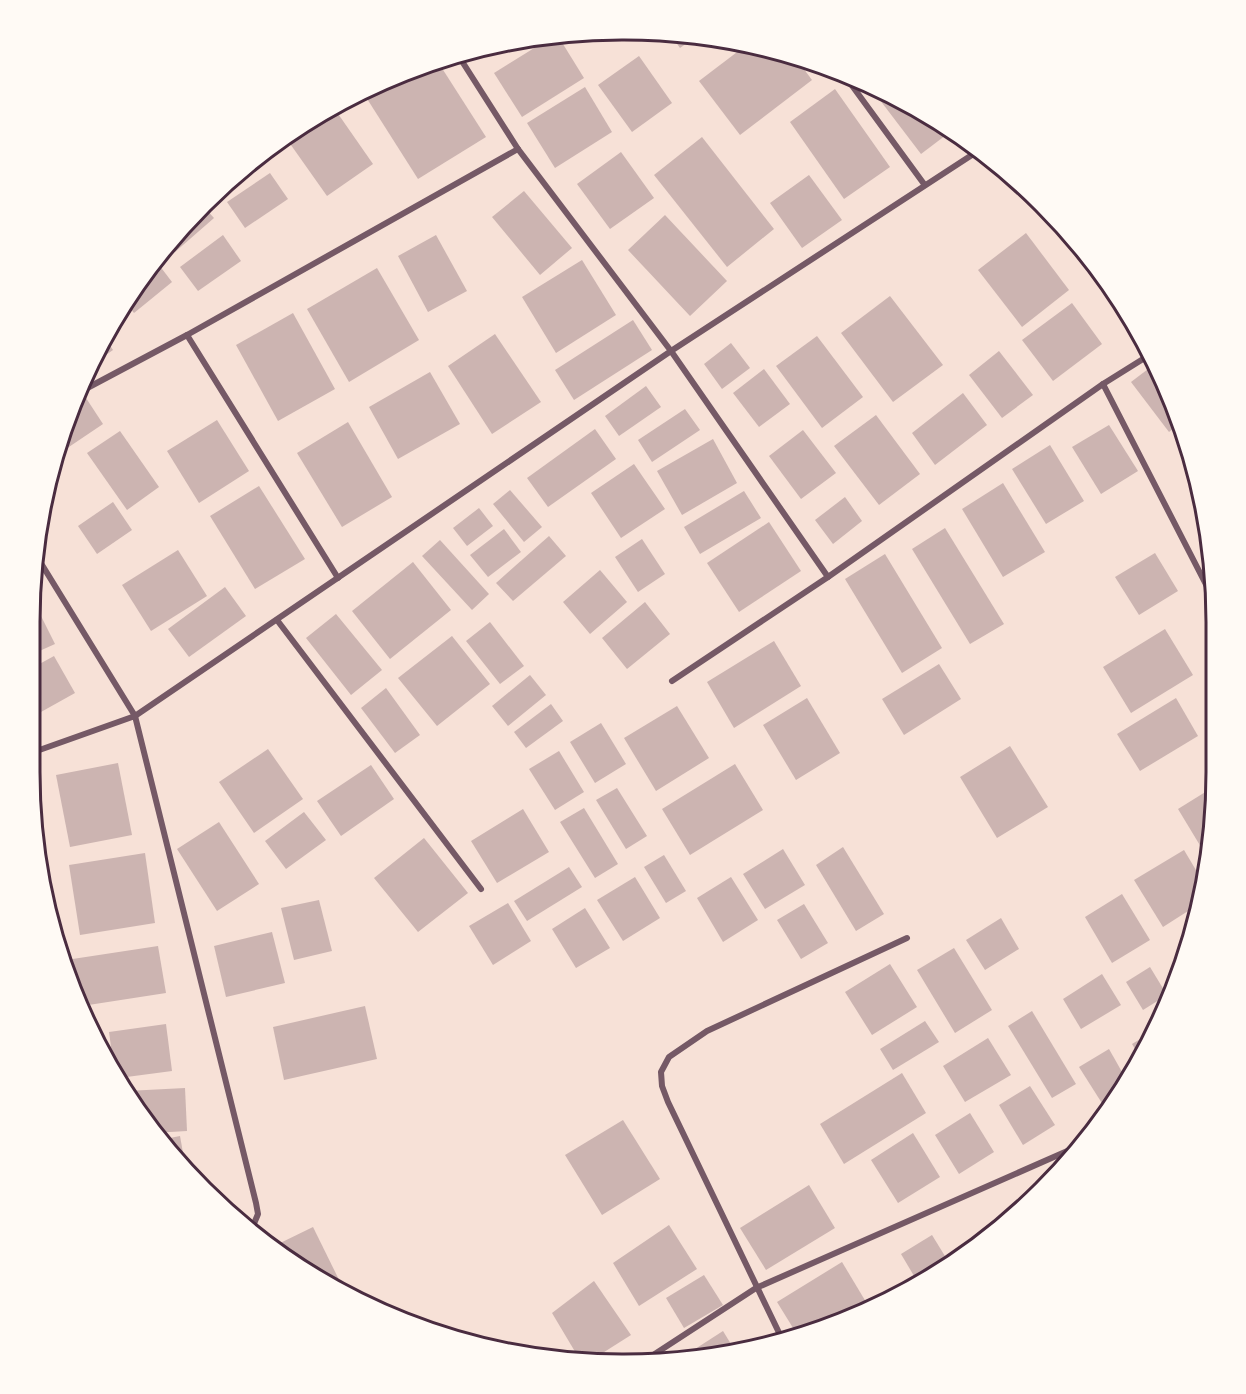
<svg xmlns="http://www.w3.org/2000/svg" width="1246" height="1394" font-family="Figtree,sans-serif">
<style>
.building{fill:#ccb4b1}
.lines{fill:none;stroke-linecap:round;stroke-linejoin:round}
.minor{stroke:#755966;stroke-width:6}
.rim{fill:none;stroke:#4a2c40;stroke-width:3}
</style>
<rect width="100%" height="100%" fill="#f7e1d7"/>
<!-- building -->
<g class="building">
<polygon points="670,34 678,34 698,35 680,48"/>
<polygon points="558,36 584,78 522,117 494,73 552,37"/>
<polygon points="745,46 795,57 812,80 740,135 699,81"/>
<polygon points="639,56 672,103 632,132 598,85"/>
<polygon points="438,62 486,137 418,179 364,94 380,84"/>
<polygon points="585,87 612,132 555,168 527,123"/>
<polygon points="870,87 920,110 950,132 921,154"/>
<polygon points="835,89 890,167 844,199 790,122"/>
<polygon points="334,108 373,164 327,196 286,138"/>
<polygon points="702,137 774,229 727,267 654,175"/>
<polygon points="264,151 268,159 236,178 236,177"/>
<polygon points="621,152 654,198 610,229 577,184"/>
<polygon points="270,173 288,199 245,228 227,202"/>
<polygon points="809,175 842,220 802,248 770,203"/>
<polygon points="524,191 572,248 540,275 492,217"/>
<polygon points="204,207 214,218 175,252 169,244 177,232"/>
<polygon points="665,215 727,281 690,316 628,250"/>
<polygon points="1026,233 1069,290 1022,327 978,270"/>
<polygon points="223,235 241,261 198,291 180,267"/>
<polygon points="436,235 467,291 428,312 398,256"/>
<polygon points="582,260 616,315 556,353 522,297"/>
<polygon points="156,261 172,282 134,313 126,303"/>
<polygon points="377,268 419,340 349,382 307,309"/>
<polygon points="890,296 943,365 893,402 841,333"/>
<polygon points="1072,303 1102,344 1053,381 1022,340"/>
<polygon points="293,313 335,389 278,421 236,345"/>
<polygon points="633,320 652,350 574,400 555,370"/>
<polygon points="495,334 541,402 492,434 448,366"/>
<polygon points="817,336 863,397 822,428 776,366"/>
<polygon points="104,337 113,350 90,366"/>
<polygon points="731,343 750,368 722,389 704,364"/>
<polygon points="999,351 1033,395 1002,418 969,375"/>
<polygon points="1156,363 1179,424 1169,432 1131,382"/>
<polygon points="764,369 790,404 759,427 733,393"/>
<polygon points="430,372 460,424 398,459 369,407"/>
<polygon points="646,386 661,407 619,436 605,416"/>
<polygon points="963,393 987,425 935,465 912,433"/>
<polygon points="86,398 103,424 57,455 71,408"/>
<polygon points="685,409 700,430 652,462 638,440"/>
<polygon points="876,415 920,474 879,505 834,446"/>
<polygon points="217,420 249,471 199,503 167,451"/>
<polygon points="348,422 392,497 342,527 297,453"/>
<polygon points="1109,425 1138,471 1101,494 1072,447"/>
<polygon points="595,429 616,459 548,507 527,478"/>
<polygon points="803,430 836,473 801,499 769,456"/>
<polygon points="120,431 159,487 127,510 87,453"/>
<polygon points="713,439 737,483 682,515 657,471"/>
<polygon points="1050,445 1084,501 1046,524 1012,469"/>
<polygon points="634,464 665,509 621,538 591,493"/>
<polygon points="1003,483 1045,552 1003,577 962,509"/>
<polygon points="259,486 305,559 255,589 210,516"/>
<polygon points="510,490 542,527 524,542 493,504"/>
<polygon points="744,491 761,518 700,554 684,527"/>
<polygon points="845,497 862,521 833,544 815,520"/>
<polygon points="113,502 132,530 97,554 78,526"/>
<polygon points="479,508 493,526 467,546 453,528"/>
<polygon points="769,522 801,571 739,612 707,563"/>
<polygon points="945,528 1004,624 970,644 912,549"/>
<polygon points="504,529 521,552 488,577 470,555"/>
<polygon points="549,536 566,556 513,601 496,583"/>
<polygon points="642,539 665,574 638,592 615,557"/>
<polygon points="440,540 489,594 472,610 422,556"/>
<polygon points="178,550 207,596 151,631 122,585"/>
<polygon points="1155,553 1178,591 1139,615 1115,577"/>
<polygon points="885,554 942,648 902,673 845,579"/>
<polygon points="413,562 451,610 390,659 352,611"/>
<polygon points="600,570 627,602 590,634 563,602"/>
<polygon points="225,587 246,616 189,657 168,629"/>
<polygon points="645,602 670,634 627,669 602,638"/>
<polygon points="37,608 55,644 35,653"/>
<polygon points="336,614 382,670 351,695 306,638"/>
<polygon points="490,622 524,666 500,684 466,641"/>
<polygon points="1165,629 1193,675 1131,713 1103,667"/>
<polygon points="452,636 490,684 437,726 398,678"/>
<polygon points="774,641 801,686 734,728 707,682"/>
<polygon points="54,656 75,693 32,717 34,667"/>
<polygon points="939,664 961,699 904,735 882,699"/>
<polygon points="530,675 546,695 508,726 492,706"/>
<polygon points="386,688 420,735 395,753 361,708"/>
<polygon points="807,698 840,753 796,780 763,725"/>
<polygon points="1176,698 1198,736 1140,771 1117,734"/>
<polygon points="551,704 563,721 526,748 514,732"/>
<polygon points="677,706 709,758 656,791 624,738"/>
<polygon points="601,723 626,764 595,783 570,742"/>
<polygon points="1010,746 1048,807 997,838 960,777"/>
<polygon points="268,749 303,799 254,833 219,782"/>
<polygon points="559,751 584,792 555,810 529,769"/>
<polygon points="118,763 132,835 70,847 56,775"/>
<polygon points="735,764 763,810 690,855 662,809"/>
<polygon points="371,765 394,799 341,836 317,801"/>
<polygon points="1215,786 1215,810 1207,857 1178,809"/>
<polygon points="617,788 647,836 626,849 596,800"/>
<polygon points="584,808 618,864 595,878 560,822"/>
<polygon points="523,809 549,852 497,883 471,841"/>
<polygon points="304,812 326,840 286,869 265,841"/>
<polygon points="219,822 259,884 217,911 177,849"/>
<polygon points="424,838 468,893 418,932 374,878"/>
<polygon points="843,847 884,914 856,931 816,865"/>
<polygon points="783,849 805,885 765,909 743,874"/>
<polygon points="1184,850 1203,882 1199,904 1163,927 1134,880"/>
<polygon points="145,853 155,923 80,935 69,865"/>
<polygon points="664,855 686,891 666,903 644,867"/>
<polygon points="569,867 582,887 527,921 514,901"/>
<polygon points="635,877 660,918 623,941 597,900"/>
<polygon points="731,877 758,920 723,942 697,898"/>
<polygon points="1122,894 1150,940 1112,963 1085,917"/>
<polygon points="319,900 332,951 294,960 281,908"/>
<polygon points="508,903 531,941 493,965 469,926"/>
<polygon points="804,904 828,943 801,959 777,920"/>
<polygon points="585,908 610,948 576,968 552,929"/>
<polygon points="1001,918 1019,949 985,970 966,940"/>
<polygon points="272,932 285,983 226,997 214,946"/>
<polygon points="158,946 166,993 82,1006 66,960"/>
<polygon points="954,948 992,1010 955,1033 917,970"/>
<polygon points="890,964 917,1007 872,1035 845,992"/>
<polygon points="1150,967 1167,995 1143,1010 1126,982"/>
<polygon points="1102,974 1121,1005 1081,1029 1063,999"/>
<polygon points="365,1006 377,1059 284,1080 273,1027"/>
<polygon points="1032,1011 1076,1084 1052,1098 1008,1026"/>
<polygon points="925,1021 939,1042 893,1070 880,1049"/>
<polygon points="166,1024 172,1071 119,1078 114,1069 109,1032"/>
<polygon points="1157,1029 1155,1033 1140,1057 1132,1044"/>
<polygon points="988,1038 1011,1075 965,1102 943,1066"/>
<polygon points="1109,1049 1126,1079 1111,1104 1105,1108 1079,1067"/>
<polygon points="902,1073 926,1113 844,1164 820,1124"/>
<polygon points="1030,1086 1055,1125 1023,1145 999,1105"/>
<polygon points="185,1088 187,1131 153,1133 127,1091"/>
<polygon points="970,1113 994,1152 959,1174 935,1135"/>
<polygon points="623,1120 660,1179 602,1215 565,1155"/>
<polygon points="913,1133 940,1177 898,1203 871,1160"/>
<polygon points="180,1136 185,1164 160,1140"/>
<polygon points="809,1185 835,1228 766,1270 740,1228"/>
<polygon points="669,1225 697,1269 639,1306 613,1263"/>
<polygon points="313,1227 346,1294 272,1247"/>
<polygon points="932,1235 948,1261 917,1281 901,1254"/>
<polygon points="842,1262 866,1302 830,1324 798,1336 777,1302"/>
<polygon points="704,1275 723,1305 684,1328 666,1298"/>
<polygon points="594,1281 631,1335 590,1361 580,1360 552,1313"/>
<polygon points="723,1331 734,1349 695,1355 692,1351"/>
</g>
<g class="lines">
<!-- minor -->
<g class="minor">
<polyline points="458,55 518,149 671,351 828,577"/>
<polyline points="845,76 924,184"/>
<polyline points="187,335 338,578"/>
<polyline points="1103,384 1215,602"/>
<polyline points="76,394 187,335 518,149"/>
<polyline points="39,560 135,716 671,351 978,151"/>
<polyline points="277,620 481,889"/>
<polyline points="672,681 828,577 1103,384 1151,354"/>
<polyline points="31,753 135,716 256,1203 258,1214 251,1231"/>
<polyline points="783,1341 668,1102 662,1086 661,1072 669,1057 707,1031 907,938"/>
<polyline points="644,1361 756,1288 1081,1145"/>
</g>
</g>
<!-- crop -->
<path d="M0 0H1246V1394H0ZM622 40H624A582 582 0 0 1 1206 622V772A582 582 0 0 1 624 1354H622A582 582 0 0 1 40 772V622A582 582 0 0 1 622 40Z" fill="#fffaf5" fill-rule="evenodd"/>
<path class="rim" d="M622 40H624A582 582 0 0 1 1206 622V772A582 582 0 0 1 624 1354H622A582 582 0 0 1 40 772V622A582 582 0 0 1 622 40Z"/>
</svg>
